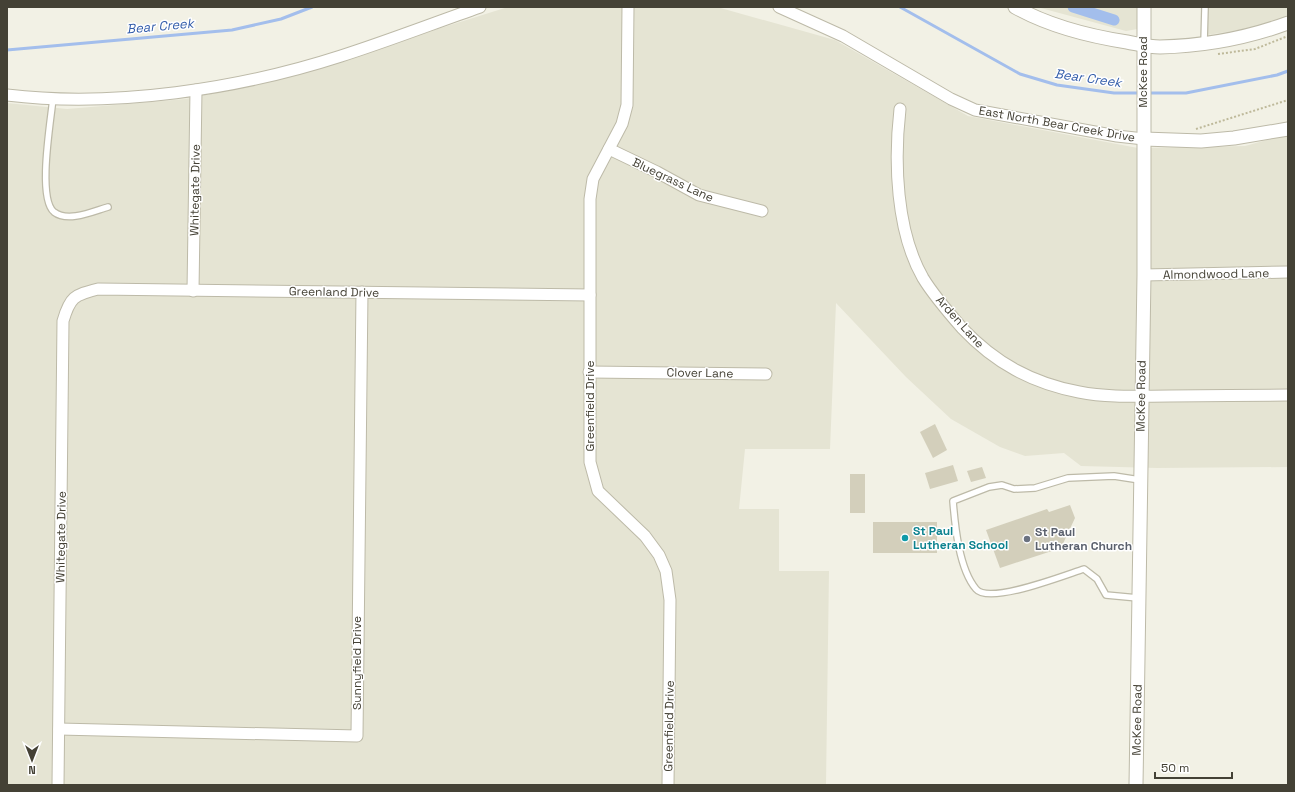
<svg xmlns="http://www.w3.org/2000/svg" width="1295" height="792" font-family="'Space Grotesk',sans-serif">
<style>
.residential{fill:#e5e4d3}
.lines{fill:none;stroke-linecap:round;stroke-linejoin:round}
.stream{stroke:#a3beec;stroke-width:3}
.canal{stroke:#a3beec;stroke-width:11}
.building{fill:#d3cfbb}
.service-casing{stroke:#bdbaa8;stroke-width:8}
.minor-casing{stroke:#bdbaa8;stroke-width:13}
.tertiary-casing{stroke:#bdbaa8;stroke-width:15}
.path{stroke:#beb99a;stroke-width:2;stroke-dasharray:2 2;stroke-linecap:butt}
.service{stroke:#fff;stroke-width:5.5}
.minor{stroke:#fff;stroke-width:11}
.tertiary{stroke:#fff;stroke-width:13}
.culture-dot{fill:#0f9aa8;stroke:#fff;stroke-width:1.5}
.worship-dot{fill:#6b7280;stroke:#fff;stroke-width:1.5}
.labels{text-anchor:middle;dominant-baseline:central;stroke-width:3;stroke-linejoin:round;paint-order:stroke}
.street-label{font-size:12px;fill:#444135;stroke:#fff}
.culture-label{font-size:12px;font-weight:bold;fill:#0d838f;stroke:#fff;text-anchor:start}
.worship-label{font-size:12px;font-weight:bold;fill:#5b616d;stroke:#fff;text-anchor:start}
.water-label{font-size:13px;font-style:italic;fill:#335daa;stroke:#fff}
</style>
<rect width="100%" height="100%" fill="#f2f1e5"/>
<!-- residential -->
<g class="residential">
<polygon points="508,7 717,7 835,40 968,116 1138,148 1245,146 1288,134 1288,467 1157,468 1081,466 1064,453 1025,456 1000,447 951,419 906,377 836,303 830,449 745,449 739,509 779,509 779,571 829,571 826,785 7,785 7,103 67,109 185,99 265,83"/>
<polygon points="1037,7 1149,7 1149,27 1126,31"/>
<polygon points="1201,7 1288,7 1288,15 1264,26 1201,36"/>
</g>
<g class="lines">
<!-- stream -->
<g class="stream">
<polyline points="900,7 1020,74 1057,85 1114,93 1141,93"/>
<polyline points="7,50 232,30 281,19 312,7"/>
<polyline points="1146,93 1186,93 1277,75 1288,71"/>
</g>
<!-- canal -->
<polyline class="canal" points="1073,7 1114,20"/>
</g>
<!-- building -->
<g class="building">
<polygon points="935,424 947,450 933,458 920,432"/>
<polygon points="953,465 958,481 930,489 925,473"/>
<polygon points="982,467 986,478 971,482 967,471"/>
<rect x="850" y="474" width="15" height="39"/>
<polygon points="1070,505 1075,518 1061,548 1000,568 986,530 1047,509 1049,512"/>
<rect x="873" y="522" width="64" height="31"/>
</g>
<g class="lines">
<defs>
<g id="service">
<polyline points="1204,43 1205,7"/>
<path d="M 53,98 C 51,120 37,198 54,212 C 68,223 94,211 108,207"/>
<path d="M 1138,598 L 1106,595 L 1097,579 L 1084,569 C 1065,575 989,605 976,589 C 959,569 955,526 953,501 L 989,487 L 1002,485 L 1014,489 L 1035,488 L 1068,478 L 1114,476 L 1140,480"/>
</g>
<g id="minor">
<polyline points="628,7 627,105 622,124 593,179 590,199 590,462 598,491 645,536 659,555 666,571 670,600 668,785"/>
<polyline points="779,7 843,36 951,99 975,110 1117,136 1144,139"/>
<path d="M 7,95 C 114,108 239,89 341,56 C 388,41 434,23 480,7"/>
<path d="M 900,109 C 894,161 896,231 923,278 C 934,296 948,312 962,328 C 995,363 1032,383 1079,392 C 1109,398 1140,396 1170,396 C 1209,396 1249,395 1288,395"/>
<polyline points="609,149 657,172 699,195 762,211"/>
<polyline points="1144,275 1288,272"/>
<polyline points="193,291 196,90"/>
<polyline points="589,372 766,374"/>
<polyline points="59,729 357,736 362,292"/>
<path d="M 58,785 L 63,321 C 70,297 74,295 98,289 L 590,295"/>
</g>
<g id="tertiary">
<path d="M 1015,7 C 1049,26 1088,36 1127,42 C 1138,44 1149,47 1160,47 C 1204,46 1247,38 1288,23"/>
<polyline points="1144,139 1201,141 1234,138 1288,129"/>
<polyline points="1136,785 1144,275 1144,7"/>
</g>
</defs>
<!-- service casing -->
<use href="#service" class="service-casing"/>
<!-- minor casing -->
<use href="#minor" class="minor-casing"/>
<!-- tertiary casing -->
<use href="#tertiary" class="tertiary-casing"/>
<!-- path -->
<g class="path">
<polyline points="1218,54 1255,49 1288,36"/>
<polyline points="1196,129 1288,100"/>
</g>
<!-- service -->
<use href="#service" class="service"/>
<!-- minor -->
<use href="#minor" class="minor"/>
<!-- tertiary -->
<use href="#tertiary" class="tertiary"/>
</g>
<!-- markers -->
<circle class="culture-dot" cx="905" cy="538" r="4"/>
<circle class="worship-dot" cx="1027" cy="539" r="4"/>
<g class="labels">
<!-- street labels -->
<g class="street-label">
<text transform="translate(1143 72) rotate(-90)">McKee Road</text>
<text transform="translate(1057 124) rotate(10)">East North Bear Creek Drive</text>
<text transform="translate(673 180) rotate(25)">Bluegrass Lane</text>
<text transform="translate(195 190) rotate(-89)">Whitegate Drive</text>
<text transform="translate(1216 274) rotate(-1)">Almondwood Lane</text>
<text transform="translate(334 292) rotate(1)">Greenland Drive</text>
<text transform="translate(960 322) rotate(48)">Arden Lane</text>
<text transform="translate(700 373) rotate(1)">Clover Lane</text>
<text transform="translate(1141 396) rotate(-89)">McKee Road</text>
<text transform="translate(590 406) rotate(-90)">Greenfield Drive</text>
<text transform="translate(61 537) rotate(-89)">Whitegate Drive</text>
<text transform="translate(357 663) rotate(-90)">Sunnyfield Drive</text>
<text transform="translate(1137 720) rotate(-89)">McKee Road</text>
<text transform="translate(669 726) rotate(-89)">Greenfield Drive</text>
</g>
<!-- culture labels -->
<g class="culture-label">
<text x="913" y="531">St Paul<tspan x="913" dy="14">Lutheran School</tspan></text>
</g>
<!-- worship labels -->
<g class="worship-label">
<text x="1035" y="532">St Paul<tspan x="1035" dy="14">Lutheran Church</tspan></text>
</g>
<!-- water labels -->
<g class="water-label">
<text transform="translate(160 26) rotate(-5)">Bear Creek</text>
<text transform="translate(1088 78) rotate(8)">Bear Creek</text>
</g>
</g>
<!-- border -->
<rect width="1295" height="792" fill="none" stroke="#444135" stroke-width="16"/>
<!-- north arrow -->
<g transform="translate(32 760) rotate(180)" stroke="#ffffff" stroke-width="3" paint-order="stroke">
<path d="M0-3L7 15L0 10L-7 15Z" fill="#444135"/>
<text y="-6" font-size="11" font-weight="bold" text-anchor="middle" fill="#444135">N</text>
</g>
<!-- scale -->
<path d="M1155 772v6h77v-6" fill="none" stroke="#444135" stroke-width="2"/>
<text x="1161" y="772" font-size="12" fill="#444135" stroke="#ffffff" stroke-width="3" paint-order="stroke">50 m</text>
</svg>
